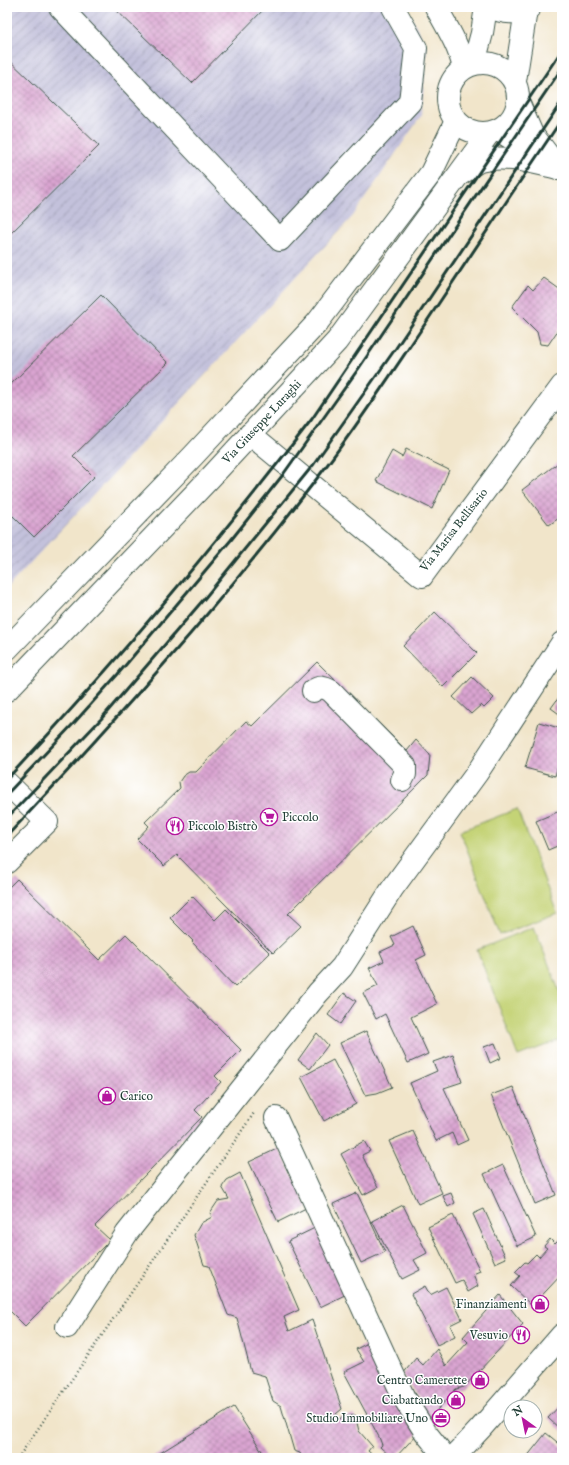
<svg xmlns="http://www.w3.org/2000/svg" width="569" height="1465" font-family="'IM FELL English',serif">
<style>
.industrial{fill:url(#industrial-furrows)}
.pitch{fill:#c4d376;stroke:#728855}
.building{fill:url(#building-cross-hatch)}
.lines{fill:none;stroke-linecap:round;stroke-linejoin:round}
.minor-casing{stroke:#3e564a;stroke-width:24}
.major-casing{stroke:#3e564a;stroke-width:24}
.path{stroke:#3e564a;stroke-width:2.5;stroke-dasharray:1 3;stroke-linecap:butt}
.minor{stroke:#fff;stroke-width:22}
.major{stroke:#fff;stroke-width:22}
.rail{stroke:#1f3d34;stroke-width:3}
.labels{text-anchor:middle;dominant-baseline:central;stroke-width:3;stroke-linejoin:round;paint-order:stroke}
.street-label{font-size:12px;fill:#1f3d34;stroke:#fff}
.poi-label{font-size:12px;fill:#1f3d34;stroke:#fff;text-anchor:end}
</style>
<defs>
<pattern id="industrial-furrows" width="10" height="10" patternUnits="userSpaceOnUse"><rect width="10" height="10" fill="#c3c1db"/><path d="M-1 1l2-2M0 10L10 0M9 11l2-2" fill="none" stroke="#9e9eb2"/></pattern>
<pattern id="building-cross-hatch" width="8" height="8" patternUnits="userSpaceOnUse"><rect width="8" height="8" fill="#daa4d1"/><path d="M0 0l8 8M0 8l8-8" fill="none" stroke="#b087aa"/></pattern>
</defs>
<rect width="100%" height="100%" fill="#fff"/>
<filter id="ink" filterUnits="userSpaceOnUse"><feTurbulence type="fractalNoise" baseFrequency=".025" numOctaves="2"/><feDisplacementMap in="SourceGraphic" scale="8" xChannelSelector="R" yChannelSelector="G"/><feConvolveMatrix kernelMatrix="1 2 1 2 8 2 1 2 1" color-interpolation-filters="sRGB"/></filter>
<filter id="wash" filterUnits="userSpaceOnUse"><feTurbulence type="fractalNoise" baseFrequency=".012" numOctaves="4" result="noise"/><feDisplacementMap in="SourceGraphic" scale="16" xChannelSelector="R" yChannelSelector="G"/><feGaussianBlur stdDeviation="0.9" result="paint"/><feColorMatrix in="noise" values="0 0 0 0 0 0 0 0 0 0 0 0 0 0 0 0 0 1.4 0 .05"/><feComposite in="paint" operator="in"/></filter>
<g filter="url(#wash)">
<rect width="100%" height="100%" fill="#f1e5ca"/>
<!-- industrial -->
<polygon class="industrial" points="7,7 406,7 427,47 421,116 353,216 7,588"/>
<!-- pitch -->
<g class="pitch">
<polygon points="517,809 557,913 500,935 460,831"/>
<polygon points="534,927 562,998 562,1039 518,1056 477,950"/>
</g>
<g id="blocks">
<!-- building -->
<g class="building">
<polygon points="113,7 266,7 192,83"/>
<polygon points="7,58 99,146 7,237"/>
<polygon points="544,278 562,291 562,324 548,345 540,344 537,332 512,307 528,285 533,290"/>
<polygon points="101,295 168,363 73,456 94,477 34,537 13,516 7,522 7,388"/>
<polygon points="406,449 449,470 432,509 376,481 392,451 402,457"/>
<polygon points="562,460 562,516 549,525 522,490"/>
<polygon points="435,612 477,653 443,687 403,646"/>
<polygon points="317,662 407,751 416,740 430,755 428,775 288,914 301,926 273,953 177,855 164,866 137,839 149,826 145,822 180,788 179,782 183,776 189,772 196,772 246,721 252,726"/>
<polygon points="472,677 494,698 484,708 481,705 471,714 453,697"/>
<polygon points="562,693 562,716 551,708"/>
<polygon points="539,722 562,729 562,752 555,776 525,768"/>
<polygon points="562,810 562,844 548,850 536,821"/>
<polygon points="17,879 99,960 126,934 241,1050 215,1076 221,1082 195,1110 202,1117 95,1226 110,1240 25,1326 7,1308 7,889"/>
<polygon points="192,896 215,920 226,909 270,953 235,987 192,942 193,941 170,918"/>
<polygon points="413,926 426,955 416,960 437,1004 411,1017 428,1054 408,1063 385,1014 376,1019 363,993 378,986 369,968 384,961 380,952 395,945 391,937"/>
<polygon points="344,993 356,1001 340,1024 328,1015"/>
<polygon points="366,1031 392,1087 377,1093 365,1095 340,1043"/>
<polygon points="317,1033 328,1045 310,1069 298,1060"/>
<polygon points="495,1043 501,1058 490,1063 484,1047"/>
<polygon points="453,1055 462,1082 444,1088 468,1140 457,1145 452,1133 436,1141 410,1083 437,1071 433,1062"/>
<polygon points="333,1060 356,1104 324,1121 301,1077"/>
<polygon points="513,1087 556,1195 535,1204 491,1095"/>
<polygon points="413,1131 442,1193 418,1204 389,1141"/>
<polygon points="364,1141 370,1151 362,1155 378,1187 363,1195 341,1154"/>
<polygon points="279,1148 308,1207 278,1222 249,1162"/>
<polygon points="503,1165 536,1237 517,1246 484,1174"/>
<polygon points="240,1173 299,1310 284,1317 289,1331 312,1320 342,1409 336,1414 337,1419 355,1415 359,1431 372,1446 368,1451 376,1458 302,1458 300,1453 294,1451 281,1406 273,1401 265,1376 251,1372 237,1318 228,1315 209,1266 204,1265 194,1235 201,1223 212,1217 210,1213 218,1201 229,1199 222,1187 227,1180"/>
<polygon points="357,1193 385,1252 361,1263 333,1204"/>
<polygon points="451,1193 455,1203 448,1207 443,1196"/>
<polygon points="403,1205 427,1253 414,1260 420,1270 402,1279 372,1221"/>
<polygon points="484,1209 506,1258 495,1263 473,1214"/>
<polygon points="453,1215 480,1271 473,1274 478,1286 468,1292 462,1280 455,1283 428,1227"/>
<polygon points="319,1226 351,1292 320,1307 288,1241"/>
<polygon points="562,1237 562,1266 559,1269 562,1271 562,1274 532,1306 511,1286 520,1276 515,1272 525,1262 527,1263 536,1254 539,1257 547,1248 544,1246 550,1239 555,1244"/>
<polygon points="425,1286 430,1295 446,1287 462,1319 450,1325 455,1336 437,1345 411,1294"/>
<polygon points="500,1295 523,1324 464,1387 456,1389 427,1421 415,1405 420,1400 402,1375 416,1358 423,1365 437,1349 446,1366 468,1342 463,1337"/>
<polygon points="370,1342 418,1433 395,1458 392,1458 380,1447 382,1445 379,1437 344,1372 364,1362 356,1349"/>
<polygon points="562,1403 562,1431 548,1418"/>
<polygon points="234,1407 265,1456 261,1458 152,1458"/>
<polygon points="546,1433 562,1446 562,1458 526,1458"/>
</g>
</g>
</g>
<g filter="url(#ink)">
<use href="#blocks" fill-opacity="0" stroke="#3e564a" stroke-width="1"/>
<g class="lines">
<defs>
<g id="minor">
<polyline points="60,7 280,240 410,102 416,48 393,7"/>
<path d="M 436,7 C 447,27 459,46 464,68"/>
<path d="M 490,7 C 503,13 518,15 530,7"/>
<circle cx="483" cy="98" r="35"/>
<polyline points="474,63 482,33 486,7"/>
<polyline points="515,81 526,10"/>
<polyline points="519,104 532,134 558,168"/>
<polyline points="498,130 546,160"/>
<path d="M 462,173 C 468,169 474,163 480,161 C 505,154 534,163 558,168"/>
<polyline points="250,434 422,576 562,386"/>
<polyline points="7,649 193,456 317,323 431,173 456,121"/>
<polyline points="7,690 210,478 337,341 489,133"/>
<path d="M 313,691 C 320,686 324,687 331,691 L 405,766 L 405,774 L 402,780"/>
<polyline points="7,783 47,822 7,862"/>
<polyline points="276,1118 404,1398 426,1433 446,1458"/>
<polyline points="67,1327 127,1233 318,993 342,967 392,889 477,773 562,643"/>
</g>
<polyline id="major" points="453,1458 481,1428 562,1335"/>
</defs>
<!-- minor casing -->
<use href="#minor" class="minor-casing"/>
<!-- major casing -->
<use href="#major" class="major-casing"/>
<!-- path -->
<polyline class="path" points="18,1458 254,1113"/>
<!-- minor -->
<use href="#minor" class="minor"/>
<!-- major -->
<use href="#major" class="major"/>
<!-- rail -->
<g class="rail">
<path d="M 7,779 C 115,664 216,544 312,419 L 562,50"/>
<polyline points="7,794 74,723 118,674 231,540 282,476 359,368 562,68"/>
<polyline points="7,818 101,719 204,599 314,464 396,348 562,101"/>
<path d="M 7,836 C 115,721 219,606 315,481 C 354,431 389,377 425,324 C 470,256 516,187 562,119"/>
</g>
</g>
</g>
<!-- icons -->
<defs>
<symbol id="supermarket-ring" viewBox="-11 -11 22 22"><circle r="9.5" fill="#fff" stroke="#b5179e" stroke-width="1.5"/><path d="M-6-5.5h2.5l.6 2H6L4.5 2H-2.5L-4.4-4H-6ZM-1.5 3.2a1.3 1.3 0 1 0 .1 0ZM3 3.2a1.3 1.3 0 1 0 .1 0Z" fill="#b5179e"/></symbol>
<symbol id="restaurant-ring" viewBox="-11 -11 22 22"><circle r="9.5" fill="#fff" stroke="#b5179e" stroke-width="1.5"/><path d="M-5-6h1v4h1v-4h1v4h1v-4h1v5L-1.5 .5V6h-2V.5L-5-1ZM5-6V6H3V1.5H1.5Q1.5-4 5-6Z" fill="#b5179e"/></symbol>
<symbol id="shop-ring" viewBox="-11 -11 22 22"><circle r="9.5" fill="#fff" stroke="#b5179e" stroke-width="1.5"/><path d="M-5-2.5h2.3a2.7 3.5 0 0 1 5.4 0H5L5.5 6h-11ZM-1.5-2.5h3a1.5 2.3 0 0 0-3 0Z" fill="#b5179e"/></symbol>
<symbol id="office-ring" viewBox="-11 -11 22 22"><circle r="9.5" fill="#fff" stroke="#b5179e" stroke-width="1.5"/><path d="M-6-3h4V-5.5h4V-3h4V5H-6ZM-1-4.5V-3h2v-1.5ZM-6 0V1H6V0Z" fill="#b5179e"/></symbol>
</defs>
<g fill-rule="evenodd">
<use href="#supermarket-ring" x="259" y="807" width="20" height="20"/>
<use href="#restaurant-ring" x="165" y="816" width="20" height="20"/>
<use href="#shop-ring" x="97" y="1086" width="20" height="20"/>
<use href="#shop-ring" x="530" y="1294" width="20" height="20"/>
<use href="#restaurant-ring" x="511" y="1325" width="20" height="20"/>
<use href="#shop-ring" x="470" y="1370" width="20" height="20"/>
<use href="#shop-ring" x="446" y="1390" width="20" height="20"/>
<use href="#office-ring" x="431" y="1408" width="20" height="20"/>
</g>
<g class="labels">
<!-- street labels -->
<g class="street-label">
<text transform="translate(262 422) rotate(-47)">Via Giuseppe Luraghi</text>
<text transform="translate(454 530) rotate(-52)">Via Marisa Bellisario</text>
</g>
<!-- poi labels -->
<g class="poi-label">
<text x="282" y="817" text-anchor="start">Piccolo</text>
<text x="188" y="826" text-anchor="start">Piccolo Bistrò</text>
<text x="120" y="1096" text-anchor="start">Carico</text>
<text x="527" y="1304">Finanziamenti</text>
<text x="508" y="1335">Vesuvio</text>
<text x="467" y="1380">Centro Camerette</text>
<text x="443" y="1400">Ciabattando</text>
<text x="428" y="1418">Studio Immobiliare Uno</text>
</g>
</g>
<!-- margin -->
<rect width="569" height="1465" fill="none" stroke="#fff" stroke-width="24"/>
<!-- north arrow -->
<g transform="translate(523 1419) rotate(327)"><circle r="19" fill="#ffffff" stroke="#a5b1ae"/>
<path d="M0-3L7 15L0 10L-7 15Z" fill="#b5179e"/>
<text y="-6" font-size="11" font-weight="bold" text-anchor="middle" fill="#1f3d34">N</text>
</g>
</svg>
